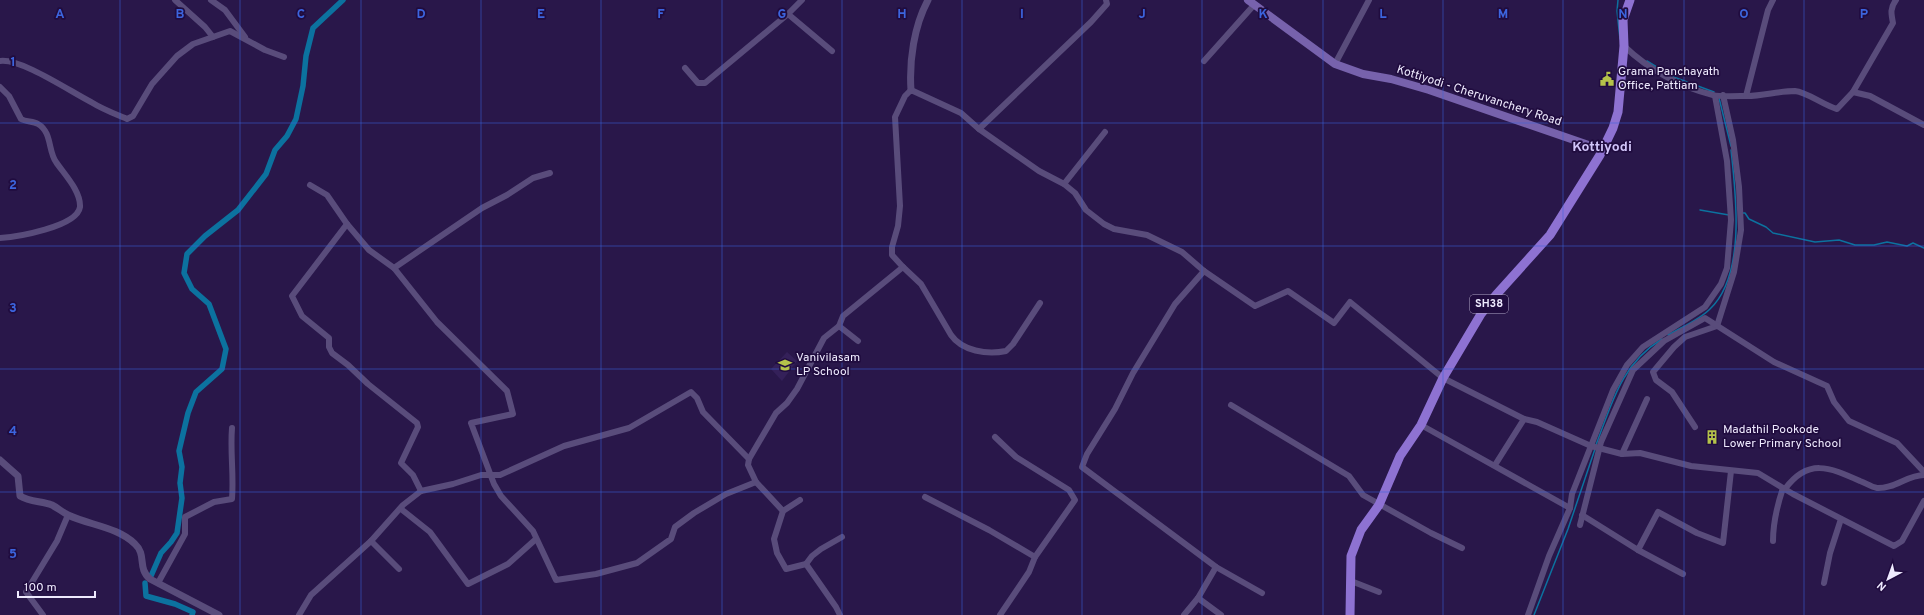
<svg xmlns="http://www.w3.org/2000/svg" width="1924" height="615" viewBox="0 0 1924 615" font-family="Overpass,sans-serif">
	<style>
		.built { fill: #342059 }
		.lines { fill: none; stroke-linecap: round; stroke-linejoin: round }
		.stream { stroke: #0c729f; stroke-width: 1.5 }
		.canal { stroke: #0c729f; stroke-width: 5.5 }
		.minor { stroke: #594c7b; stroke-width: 6 }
		.tertiary { stroke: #594c7b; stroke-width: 7 }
		.secondary { stroke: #7762ac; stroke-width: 8 }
		.primary { stroke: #8e72d2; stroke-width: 9 }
		.grid { fill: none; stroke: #3c65de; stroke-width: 1; stroke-opacity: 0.55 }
		.labels { text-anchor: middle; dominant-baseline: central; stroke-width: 3.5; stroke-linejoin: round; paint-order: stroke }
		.shield { fill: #200c3f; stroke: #b0a7c5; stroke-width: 1 }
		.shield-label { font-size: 11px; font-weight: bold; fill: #eeeafe }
		.poi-label { font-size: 12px; fill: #eeeafe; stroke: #200c3f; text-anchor: start }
		.street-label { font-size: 12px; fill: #eeeafe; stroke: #200c3f }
		.quarter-label { font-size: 14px; font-weight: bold; fill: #d1c5f9; stroke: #200c3f }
		.grid-label { font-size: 13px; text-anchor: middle; font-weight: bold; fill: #3c65de; stroke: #200c3f; stroke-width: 3.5; stroke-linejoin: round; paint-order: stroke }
	</style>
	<rect width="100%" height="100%" fill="#29174a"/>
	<polygon class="built" points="787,352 797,361 782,381 771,369"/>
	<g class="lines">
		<g class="stream">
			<polyline points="1618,0 1617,11 1620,39"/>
			<polyline points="1647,61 1668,74"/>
			<polyline points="1671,76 1714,92"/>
			<polyline points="1719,98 1731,146"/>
			<polyline points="1700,210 1729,215"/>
			<polyline points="1742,213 1745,213 1749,219 1766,227 1773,233 1815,242 1839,240 1855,245 1874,245 1887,242 1907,246 1913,243 1924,248"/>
			<path d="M 1668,335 C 1682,327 1699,320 1710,309 C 1746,275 1736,195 1731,150"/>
			<path d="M 1596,445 C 1612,403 1621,364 1662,339"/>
			<polyline points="1534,615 1568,529 1595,449"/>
		</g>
		<g class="canal">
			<polyline points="151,576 161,553 171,542 177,533 182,498 180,483 182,467 179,451 188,413 196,392 222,369 226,349 209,304 192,289 184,273 187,254 205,236 238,210 266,174 275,150 287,136 296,119 303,86 306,56 313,28 343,0"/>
			<polyline points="145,583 146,596 175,604 193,612 192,615"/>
		</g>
		<g class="minor">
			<polyline points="175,0 205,27 213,37"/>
			<polyline points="211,0 225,10 245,37"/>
			<polyline points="788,14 832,51"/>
			<path d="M 1624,46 C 1648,69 1680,87 1713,95 C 1719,97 1739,96 1747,96 C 1763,96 1779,91 1795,91 C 1807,92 1823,105 1837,109 L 1853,92 L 1870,96 L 1924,125"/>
			<path d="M 0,61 C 21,58 71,92 91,102 C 102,109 115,114 127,119 L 133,116 L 152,84 L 177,56 L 193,44 L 230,31 L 265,50 L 284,57"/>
			<polyline points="1204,61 1254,5"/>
			<polyline points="1335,64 1369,0"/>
			<polyline points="685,68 698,83 705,83 788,14 802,0"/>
			<path d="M 0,87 L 9,96 L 21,119 C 26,122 33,121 38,124 C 52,132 48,151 56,162 C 64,174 81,191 80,207 C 77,227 16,237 0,238"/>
			<path d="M 1853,92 L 1893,23 C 1891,13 1890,8 1896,0"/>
			<polyline points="1746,96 1768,10 1773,0"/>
			<polyline points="979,129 1091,22 1107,4 1106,0"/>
			<polyline points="1064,184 1105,132"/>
			<polyline points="310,185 327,195 347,224 369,250 394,268 437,322 507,391 513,414 471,423 494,484 501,496 533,531 556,580 596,574 637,563 671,539 675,527 694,513 726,494 756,482 748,465 749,459 776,413 787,403 797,389 824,338 839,326 843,316 903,267 892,255 892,247 898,226 900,206 895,117 905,96 911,90 961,113 979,129 1039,171 1064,184 1075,193 1086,210 1104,224 1114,229 1147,235 1182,252 1204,271 1255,306 1288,291 1334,323 1350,302 1443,378 1524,419 1537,422 1591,446 1622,454 1640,453 1691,466 1758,473 1793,494 1894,546 1902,541 1924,501"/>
			<polyline points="347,224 292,296 302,316 329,338 329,347 332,353 348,365 368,384 417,423 418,427 401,463 413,475 421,491"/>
			<path d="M 903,267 L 921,284 L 951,335 C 962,351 987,355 1006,351 L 1013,344 L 1040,303"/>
			<polyline points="394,268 482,208 507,195 533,178 550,173"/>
			<polyline points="1204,271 1175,304 1133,373 1115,409 1087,454 1082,467 1216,567 1262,593"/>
			<polyline points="839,326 858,341"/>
			<polyline points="1231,405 1349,476 1363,495 1431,533 1462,548"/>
			<polyline points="1421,425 1570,508"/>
			<polyline points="1695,427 1672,392 1656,380 1653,372 1674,347 1685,337 1717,326 1734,272 1741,230 1739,187 1733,140 1723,95"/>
			<polyline points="995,437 1016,457 1069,490 1075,500 1035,557 1029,572 1000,615"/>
			<polyline points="1622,454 1647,399"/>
			<polyline points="1495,465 1524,419"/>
			<polyline points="756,482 783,511"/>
			<path d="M 1785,489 C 1808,458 1829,467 1860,481 C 1866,483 1871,487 1877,488 C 1895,489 1907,475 1924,475"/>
			<polyline points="925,497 989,530 1035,557"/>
			<polyline points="800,500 783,511 774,539 777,553 786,569 806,564 812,556 821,549 842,537"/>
			<polyline points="401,509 430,532 468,584 508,564 536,539"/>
			<polyline points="1582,515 1638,550 1658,512 1697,533 1723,543 1731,471"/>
			<polyline points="1580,525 1601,442 1633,370 1664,341 1705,318 1774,362 1827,386 1834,402 1849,421 1897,443 1924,472"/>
			<polyline points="371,541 399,569"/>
			<path d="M 1773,541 C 1773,522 1777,506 1783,488"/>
			<polyline points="1638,550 1683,574"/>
			<polyline points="806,564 836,607 840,615"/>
			<polyline points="1351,581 1379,592"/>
			<path d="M 158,583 L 185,534 L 185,517 L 214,502 L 232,499 C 234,475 230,452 232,428"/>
			<polyline points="1824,583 1830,553 1841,519"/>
			<polyline points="1198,598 1221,615"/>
			<polyline points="43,615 26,592 57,541 68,515"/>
			<polyline points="299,615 311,595 371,541 403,505 421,491 453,484 481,475 500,475 564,446 629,428 691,392 697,398 703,412 749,459"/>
			<polyline points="1184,615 1198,598 1216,567"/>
			<polyline points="1528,615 1549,556 1570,508 1572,494 1613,390 1627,365 1643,347 1705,307 1721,284 1727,268 1731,220 1727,161 1715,96"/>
		</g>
		<g class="tertiary">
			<path d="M 911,90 C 909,61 914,26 928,0"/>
			<path d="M 0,460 L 18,476 L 20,496 C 30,502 42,501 52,505 C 58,508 62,512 68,515 C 89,525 118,527 135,544 C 147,555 137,568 150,579 L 219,615"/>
		</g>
		<polyline class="secondary" points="1248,0 1335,64 1363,74 1391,79 1429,90 1603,150"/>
		<polyline class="primary" points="1350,615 1351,556 1361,530 1379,505 1400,456 1421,425 1443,378 1481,314 1496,295 1550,235 1600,155 1613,128 1618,112 1624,46 1623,20 1630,0"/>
	</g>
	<path class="grid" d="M 120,0 L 120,615M 240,0 L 240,615M 361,0 L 361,615M 481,0 L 481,615M 601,0 L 601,615M 722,0 L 722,615M 842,0 L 842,615M 962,0 L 962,615M 1082,0 L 1082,615M 1202,0 L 1202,615M 1323,0 L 1323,615M 1443,0 L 1443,615M 1563,0 L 1563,615M 1684,0 L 1684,615M 1804,0 L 1804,615M 0,123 L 1924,123M 0,246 L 1924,246M 0,369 L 1924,369M 0,492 L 1924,492"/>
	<defs>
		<symbol id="civic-bare" viewBox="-9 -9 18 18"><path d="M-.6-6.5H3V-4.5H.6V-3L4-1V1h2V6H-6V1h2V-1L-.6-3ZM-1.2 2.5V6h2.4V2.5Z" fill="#b4c24a" stroke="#200c3f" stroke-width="2.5" paint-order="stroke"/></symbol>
		<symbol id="school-bare" viewBox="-9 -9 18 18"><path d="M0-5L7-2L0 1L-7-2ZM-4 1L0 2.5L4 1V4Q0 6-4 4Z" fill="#b4c24a" stroke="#200c3f" stroke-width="2.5" paint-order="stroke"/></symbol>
		<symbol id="building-bare" viewBox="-9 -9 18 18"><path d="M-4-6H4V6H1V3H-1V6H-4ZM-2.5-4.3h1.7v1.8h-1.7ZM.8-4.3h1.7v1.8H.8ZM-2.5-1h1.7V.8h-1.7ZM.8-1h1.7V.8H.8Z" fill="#b4c24a" stroke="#200c3f" stroke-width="2.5" paint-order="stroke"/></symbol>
	</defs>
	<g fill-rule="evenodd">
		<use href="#civic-bare" x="1597" y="69" width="20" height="20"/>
		<use href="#school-bare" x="775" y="355" width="20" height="20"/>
		<use href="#building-bare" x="1702" y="427" width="20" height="20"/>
	</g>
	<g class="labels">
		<rect class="shield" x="1470" y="295" width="38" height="18" rx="3"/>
		<g class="shield-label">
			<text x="1489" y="304">SH38</text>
		</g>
		<g class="poi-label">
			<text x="1618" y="72">Grama Panchayath<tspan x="1618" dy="14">Office, Pattiam</tspan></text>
			<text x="796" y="358">Vanivilasam<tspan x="796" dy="14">LP School</tspan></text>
			<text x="1723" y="430">Madathil Pookode<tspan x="1723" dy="14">Lower Primary School</tspan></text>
		</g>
		<g class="street-label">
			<text transform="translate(1479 96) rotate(18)">Kottiyodi - Cheruvanchery Road</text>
		</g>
		<g class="quarter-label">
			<text x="1602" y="147">Kottiyodi</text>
		</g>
	</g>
	<g class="grid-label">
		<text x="60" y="18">A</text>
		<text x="180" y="18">B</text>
		<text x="301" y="18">C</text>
		<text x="421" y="18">D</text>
		<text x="541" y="18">E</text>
		<text x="661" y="18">F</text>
		<text x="782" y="18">G</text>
		<text x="902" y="18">H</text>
		<text x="1022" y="18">I</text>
		<text x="1142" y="18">J</text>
		<text x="1263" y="18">K</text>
		<text x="1383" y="18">L</text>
		<text x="1503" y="18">M</text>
		<text x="1623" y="18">N</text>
		<text x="1744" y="18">O</text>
		<text x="1864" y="18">P</text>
		<text x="13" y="66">1</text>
		<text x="13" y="189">2</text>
		<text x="13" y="312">3</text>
		<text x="13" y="435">4</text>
		<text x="13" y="558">5</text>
	</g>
	<g transform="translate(1888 579) rotate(221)" stroke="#200c3f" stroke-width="3" paint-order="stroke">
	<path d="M0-3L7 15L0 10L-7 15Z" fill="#eeeafe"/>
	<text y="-6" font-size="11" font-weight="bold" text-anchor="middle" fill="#eeeafe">N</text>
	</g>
	<path d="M18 591v6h77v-6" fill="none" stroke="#eeeafe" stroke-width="2"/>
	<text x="24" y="591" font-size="12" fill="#eeeafe" stroke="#200c3f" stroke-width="3" paint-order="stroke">100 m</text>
</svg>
